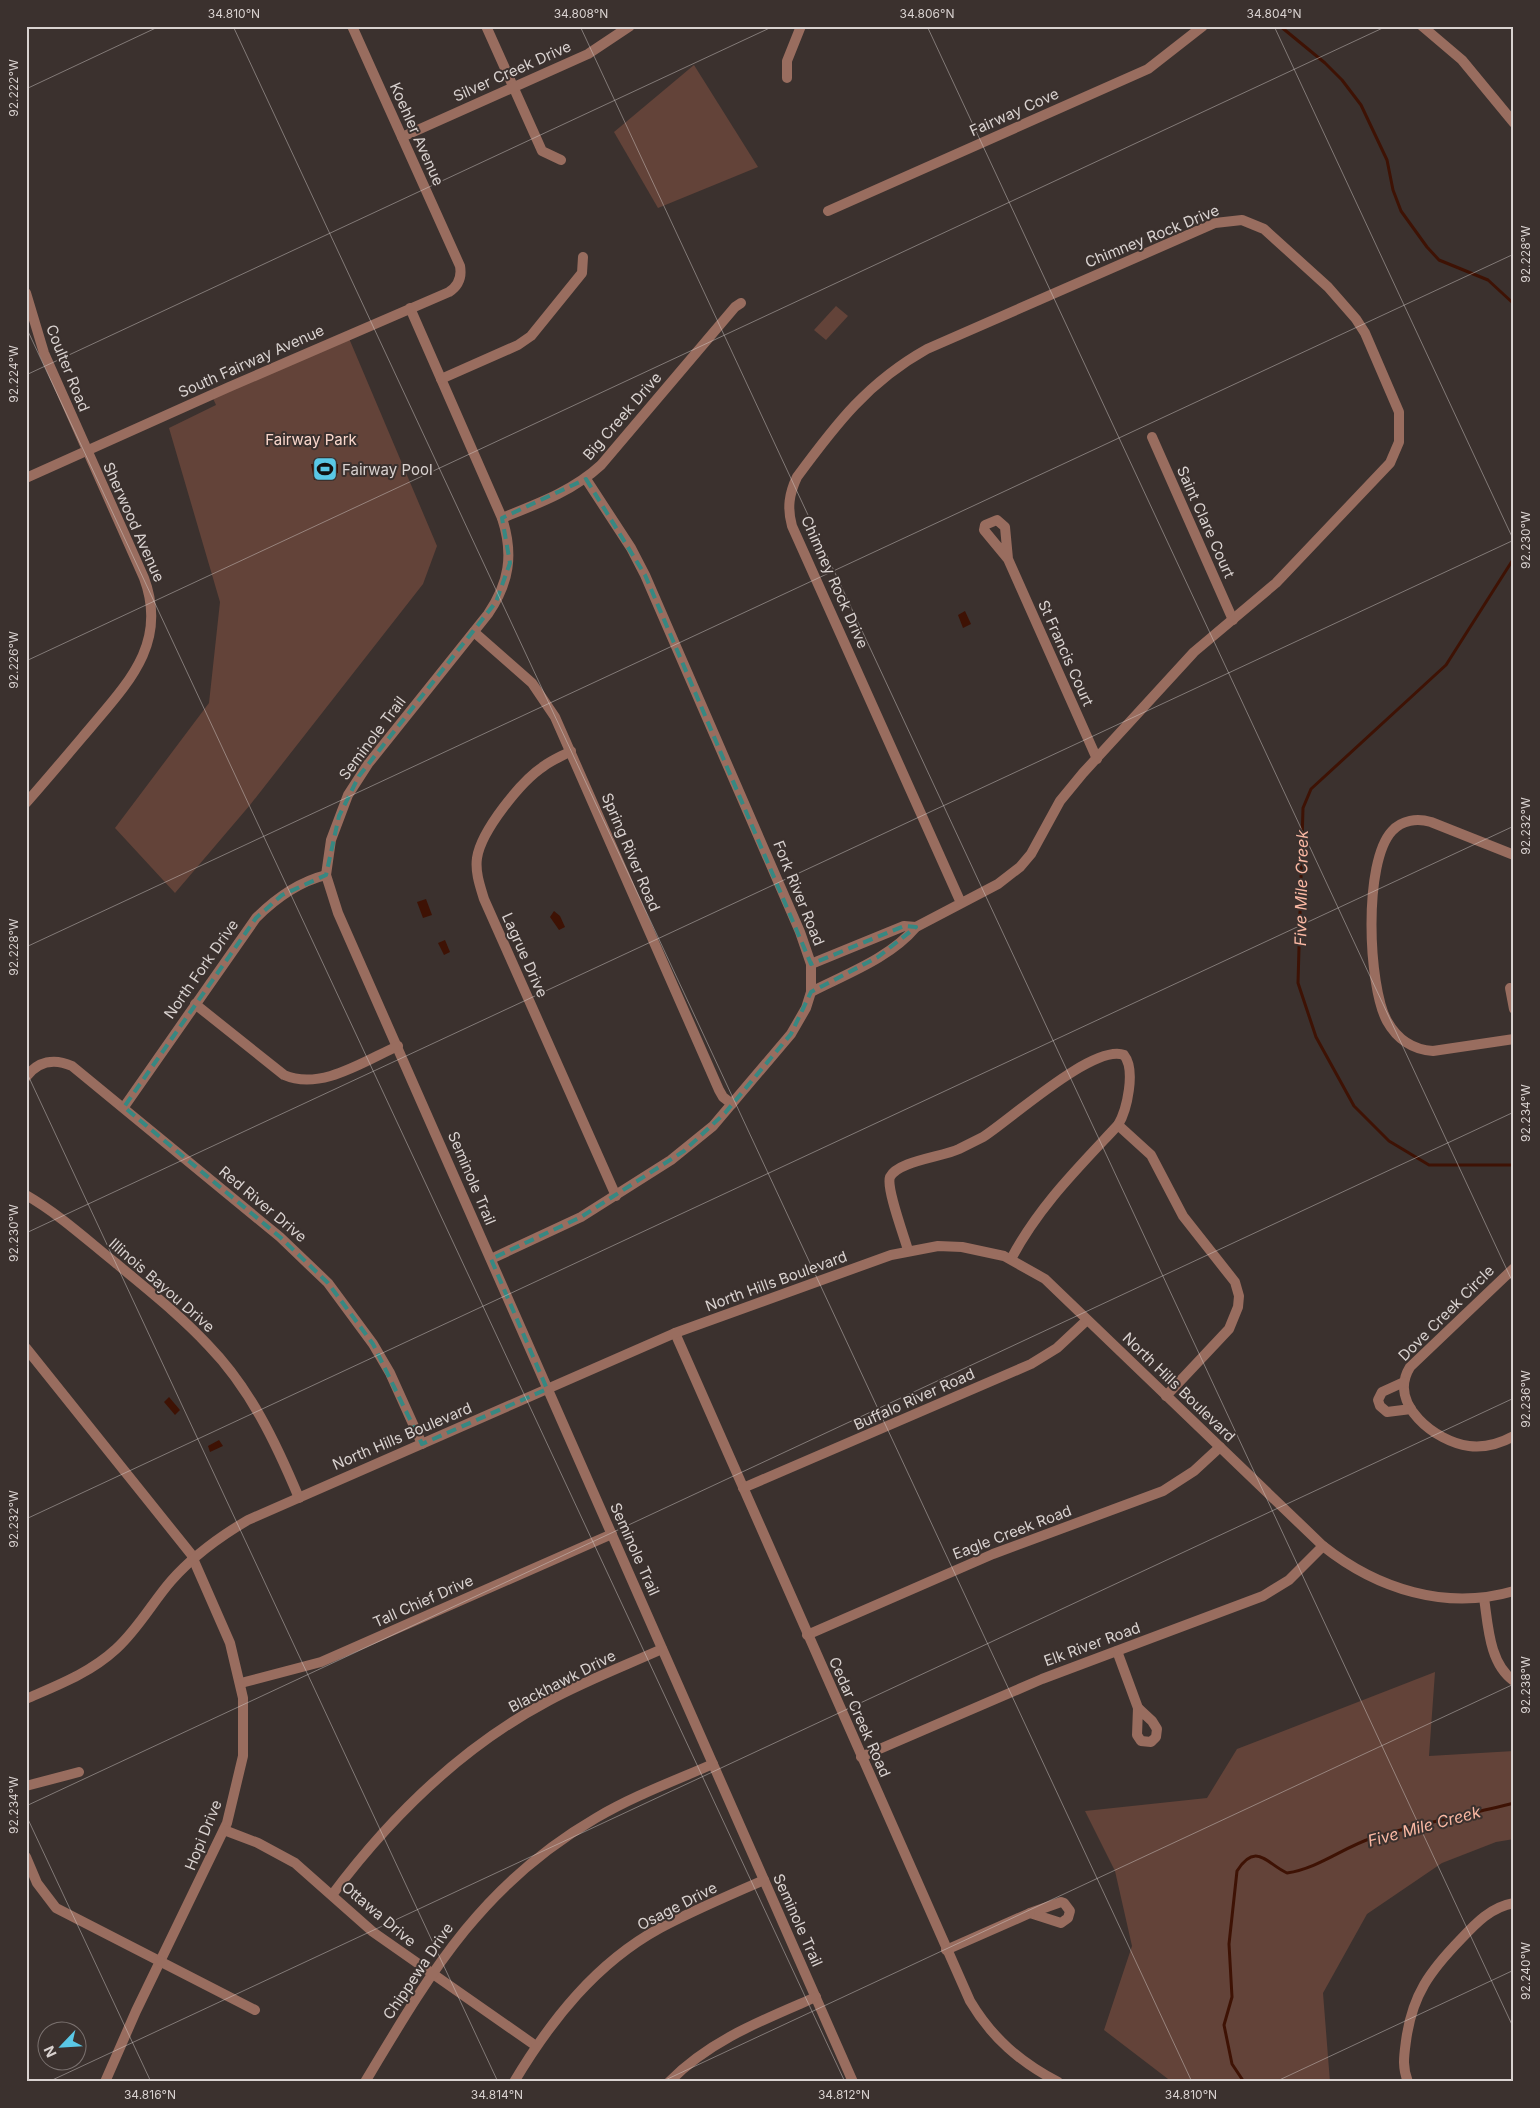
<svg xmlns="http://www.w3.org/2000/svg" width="1540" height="2108" viewBox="0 0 1540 2108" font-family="Inter,sans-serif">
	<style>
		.green { fill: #634339 }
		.water { fill: #3e1204 }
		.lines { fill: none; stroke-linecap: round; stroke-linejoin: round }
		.stream { stroke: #3e1204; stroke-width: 3 }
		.minor { stroke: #996d5f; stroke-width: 10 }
		.tertiary { stroke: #996d5f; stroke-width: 10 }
		.marked { fill: none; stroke: #378882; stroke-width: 4; stroke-dasharray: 10 6; stroke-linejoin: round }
		.ticks { fill: none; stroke: #d9d2d0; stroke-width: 1; stroke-opacity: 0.45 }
		.labels { text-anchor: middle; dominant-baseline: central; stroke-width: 4; stroke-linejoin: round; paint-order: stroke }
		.street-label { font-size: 15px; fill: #d9d2d0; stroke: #3b312e }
		.park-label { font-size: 15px; fill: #fad7cc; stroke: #3b312e }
		.poi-label { font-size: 15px; fill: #d9d2d0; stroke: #3b312e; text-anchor: start }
		.water-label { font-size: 16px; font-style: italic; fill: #fbb9a4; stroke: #3b312e }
		.neatline { fill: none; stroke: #d9d2d0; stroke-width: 2 }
		.ticks-label { font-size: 12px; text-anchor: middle; fill: #d9d2d0 }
	</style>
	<rect width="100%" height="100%" fill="#3b312e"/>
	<g class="green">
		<polygon points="694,65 758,167 658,208 614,132"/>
		<polygon points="836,306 848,316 826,340 814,330"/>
		<polygon points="348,336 437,546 423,584 250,805 175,893 115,828 209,703 220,602 169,428 216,405 211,394"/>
		<polygon points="1435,1672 1429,1756 1514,1751 1514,1839 1496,1842 1442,1863 1367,1914 1323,1993 1330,2082 1172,2082 1104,2030 1132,1946 1115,1871 1085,1811 1207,1798 1237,1749"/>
	</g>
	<g class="water">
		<polygon points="311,464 338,464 338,473 314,480"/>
		<polygon points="965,611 971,624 963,628 958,615"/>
		<polygon points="426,899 432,915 423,918 417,902"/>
		<polygon points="554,911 560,916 565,927 559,930 550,917"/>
		<polygon points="445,940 450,952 444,955 438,943"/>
		<polygon points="169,1397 180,1410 175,1415 164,1402"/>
		<polygon points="219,1440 223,1446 210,1452 208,1446"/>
	</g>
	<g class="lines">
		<g class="stream">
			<polyline points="1280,26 1325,63 1342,80 1361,105 1387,160 1393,190 1401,211 1427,247 1439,260 1488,280 1514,304"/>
			<polyline points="1514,558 1446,665 1311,789 1303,808 1298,983 1316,1037 1354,1106 1389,1141 1429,1165 1514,1165"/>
			<path d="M 1244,2082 L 1232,2064 L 1224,2025 L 1232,1997 L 1229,1944 L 1237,1871 C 1256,1841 1267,1864 1287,1873 C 1319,1868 1342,1848 1372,1838 C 1418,1824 1467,1815 1514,1803"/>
		</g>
		<g class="minor">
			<polyline points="486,26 542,151 561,160"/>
			<polyline points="1422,26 1462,60 1514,123"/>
			<polyline points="787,78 787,61 801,26"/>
			<polyline points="402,137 588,54 630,26"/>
			<polyline points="828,211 1148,69 1203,26"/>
			<path d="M 26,293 L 44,353 L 144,578 C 168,642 129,682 91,727 C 69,753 48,778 26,803"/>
			<path d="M 410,308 L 502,518 C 514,555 509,583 488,614 L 368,764 L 348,795 L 331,840 L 326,875 L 338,913 L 853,2082"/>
			<polyline points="441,379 518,345 531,336 582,273 583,257"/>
			<polyline points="1152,437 1233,620"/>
			<path d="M 26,478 L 229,387 L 449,292 C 458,286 462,277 460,266 L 352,26"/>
			<path d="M 502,518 C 537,504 573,491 601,465 L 735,307 L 741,303"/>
			<polyline points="1008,559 1005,527 997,520 985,525 984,530 1008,559 1097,759"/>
			<polyline points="474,632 532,683 555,717 719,1090 723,1097 732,1104"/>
			<path d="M 571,751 C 562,756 552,760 544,766 C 521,781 481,831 477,858 C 475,872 480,886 484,899 L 616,1196"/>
			<path d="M 1514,855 L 1431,822 C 1417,818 1402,820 1392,831 C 1363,862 1368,986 1387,1021 C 1397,1039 1413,1050 1433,1051 L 1514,1039"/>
			<polyline points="811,964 904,926 916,927"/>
			<polyline points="1510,988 1514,1009"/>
			<path d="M 811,992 C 846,974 890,958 916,927 L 998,884 L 1020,867 L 1031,854 L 1060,801 L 1083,773 L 1194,652 L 1276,583 L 1390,463 L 1399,442 L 1399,412 L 1365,333 L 1356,319 L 1328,287 L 1264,229 L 1242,220 L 1215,223 L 927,349 C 868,382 836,424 797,477 C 789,494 787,508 792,526 L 961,903"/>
			<path d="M 195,1004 L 284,1075 C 321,1091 364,1061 398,1046"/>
			<path d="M 26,1077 C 38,1061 54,1058 72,1066 L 280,1237 L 328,1283 L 373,1344 L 390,1373 L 422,1444"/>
			<path d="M 124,1107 L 256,918 C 276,898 298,882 326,875"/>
			<path d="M 26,1195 C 59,1214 87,1240 117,1264 C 148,1290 180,1315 208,1345 C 250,1388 276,1443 299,1498"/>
			<path d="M 908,1250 C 904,1236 886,1188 890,1177 C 898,1161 942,1157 959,1149 C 967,1145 975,1141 983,1137 C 1010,1120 1094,1043 1124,1055 C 1136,1070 1127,1110 1118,1125 L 1151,1155 L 1183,1216 L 1235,1282 L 1239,1296 L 1238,1307 L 1229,1329 L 1166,1396"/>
			<polyline points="491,1259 581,1217 671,1160 713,1126 791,1034 806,1008 811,992 811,964 800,932 645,575 631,548 586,479"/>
			<path d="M 1011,1259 C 1039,1206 1078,1168 1118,1125"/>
			<path d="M 1514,1268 L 1410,1367 C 1387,1404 1436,1442 1469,1446 C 1484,1448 1501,1443 1514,1436"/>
			<path d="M 675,1333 L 970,2001 C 992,2038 1020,2062 1058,2082"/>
			<polyline points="26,1348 191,1554 230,1643 243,1698 243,1756 227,1823 136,2011 105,2082"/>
			<polyline points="1404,1382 1382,1392 1378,1400 1380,1406 1387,1412 1411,1409"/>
			<polyline points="743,1488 1031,1364 1057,1348 1087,1320"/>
			<path d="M 1484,1598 C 1488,1624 1489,1664 1514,1681"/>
			<polyline points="807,1635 993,1554 1163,1491 1194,1471 1220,1447"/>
			<polyline points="1117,1651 1138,1708"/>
			<polyline points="241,1683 321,1662 612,1534"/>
			<polygon points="1138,1708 1152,1721 1157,1729 1156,1737 1151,1742 1141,1741 1137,1735"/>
			<polyline points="861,1757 1042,1679 1263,1596 1289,1580 1323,1546"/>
			<polyline points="26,1786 79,1772"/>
			<polyline points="224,1830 258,1843 295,1863 373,1932 536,2046"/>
			<polyline points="26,1857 37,1883 56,1908 255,2010"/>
			<path d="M 332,1895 C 391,1816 460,1748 548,1701 C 585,1681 624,1666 662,1649"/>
			<polygon points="1061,1902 1064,1903 1070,1911 1068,1918 1061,1923 1030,1913"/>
			<polyline points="946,1950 1030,1913"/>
			<path d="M 365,2082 C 431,1972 481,1885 596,1818 C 633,1796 674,1781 713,1764"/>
			<path d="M 669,2082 C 710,2040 763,2020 816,1997"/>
			<path d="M 1408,2082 C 1402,2067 1404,2056 1406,2041 C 1412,1995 1430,1971 1461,1939 C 1476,1923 1491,1907 1514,1903"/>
		</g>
		<g class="tertiary">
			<path d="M 26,1699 C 58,1685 90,1673 116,1649 C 138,1629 152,1603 171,1581 C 193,1556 219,1537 248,1520 L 675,1333 L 891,1255 L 938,1246 L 962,1247 L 1004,1256 L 1045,1279 L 1323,1546 C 1377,1589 1446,1611 1514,1591"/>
			<path d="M 514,2082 C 551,2020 596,1963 660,1928 C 694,1910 729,1895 764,1880"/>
		</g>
	</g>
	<path class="marked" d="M 586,479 L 645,575 L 811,964 L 904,926 L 916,927 L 878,957 L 811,992 L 791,1034 L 725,1113 L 684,1151 L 581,1217 L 491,1259 L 547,1389 L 422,1444 L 373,1344 L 328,1283 L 280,1237 L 124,1107 L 256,918 L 282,895 L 326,875 L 339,816 L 359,776 L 496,602 L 510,563 L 502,518 Z"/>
	<path class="ticks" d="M 233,26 L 1192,2082M 580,26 L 1514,2029M 927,26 L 1514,1285M 1274,26 L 1514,541M 26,89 L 160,26M 26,327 L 845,2082M 26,375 L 774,26M 26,661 L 1387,26M 26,947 L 1514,254M 26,1071 L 498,2082M 26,1233 L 1514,540M 26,1519 L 1514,826M 26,1806 L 1514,1112M 26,1815 L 151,2082M 48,2082 L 1514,1398M 661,2082 L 1514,1684M 1275,2082 L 1514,1970"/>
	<defs>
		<symbol id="stadium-square" viewBox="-11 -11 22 22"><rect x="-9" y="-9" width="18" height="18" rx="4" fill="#5ac8e6" stroke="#3b312e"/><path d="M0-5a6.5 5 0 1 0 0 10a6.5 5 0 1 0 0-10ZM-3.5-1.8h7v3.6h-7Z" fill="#111"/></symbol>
	</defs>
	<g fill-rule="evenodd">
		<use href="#stadium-square" x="311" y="455" width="28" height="28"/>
	</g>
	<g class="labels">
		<g class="street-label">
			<text transform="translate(512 71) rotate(-24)">Silver Creek Drive</text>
			<text transform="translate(1014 112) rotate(-24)">Fairway Cove</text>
			<text transform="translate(417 134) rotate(66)">Koehler Avenue</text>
			<text transform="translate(1152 236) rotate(-22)">Chimney Rock Drive</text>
			<text transform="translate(251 361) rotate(-24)">South Fairway Avenue</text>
			<text transform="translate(68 368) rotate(68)">Coulter Road</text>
			<text transform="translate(622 416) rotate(-49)">Big Creek Drive</text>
			<text transform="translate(134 522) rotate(66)">Sherwood Avenue</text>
			<text transform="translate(1206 522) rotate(66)">Saint Clare Court</text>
			<text transform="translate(835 582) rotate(66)">Chimney Rock Drive</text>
			<text transform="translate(1066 653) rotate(66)">St Francis Court</text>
			<text transform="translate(372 738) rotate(-53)">Seminole Trail</text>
			<text transform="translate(631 852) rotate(67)">Spring River Road</text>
			<text transform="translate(799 893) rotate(68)">Fork River Road</text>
			<text transform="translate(525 955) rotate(66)">Lagrue Drive</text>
			<text transform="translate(201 969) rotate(-55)">North Fork Drive</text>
			<text transform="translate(472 1178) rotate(67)">Seminole Trail</text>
			<text transform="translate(263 1204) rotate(40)">Red River Drive</text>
			<text transform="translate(776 1281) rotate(-20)">North Hills Boulevard</text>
			<text transform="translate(162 1285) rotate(41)">Illinois Bayou Drive</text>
			<text transform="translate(1446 1313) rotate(-45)">Dove Creek Circle</text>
			<text transform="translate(1179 1387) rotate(44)">North Hills Boulevard</text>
			<text transform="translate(914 1399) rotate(-24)">Buffalo River Road</text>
			<text transform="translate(402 1436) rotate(-23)">North Hills Boulevard</text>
			<text transform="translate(1012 1532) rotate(-21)">Eagle Creek Road</text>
			<text transform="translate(635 1549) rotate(66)">Seminole Trail</text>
			<text transform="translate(423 1601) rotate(-24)">Tall Chief Drive</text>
			<text transform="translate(1092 1644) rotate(-20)">Elk River Road</text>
			<text transform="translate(562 1681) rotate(-27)">Blackhawk Drive</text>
			<text transform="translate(860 1717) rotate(66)">Cedar Creek Road</text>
			<text transform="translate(203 1835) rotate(-68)">Hopi Drive</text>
			<text transform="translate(677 1906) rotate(-27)">Osage Drive</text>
			<text transform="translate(379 1914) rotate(40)">Ottawa Drive</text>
			<text transform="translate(798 1920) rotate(66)">Seminole Trail</text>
			<text transform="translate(418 1971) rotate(-56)">Chippewa Drive</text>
		</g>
		<g class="park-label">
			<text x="311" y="439">Fairway Park</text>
		</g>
		<g class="poi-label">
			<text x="342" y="469">Fairway Pool</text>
		</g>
		<g class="water-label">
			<text transform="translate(1301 888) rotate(-89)">Five Mile Creek</text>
			<text transform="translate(1424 1826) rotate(-15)">Five Mile Creek</text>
		</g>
	</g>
	<rect width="1540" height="2108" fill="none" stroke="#3b312e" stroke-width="55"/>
	<g transform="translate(62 2046) rotate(245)"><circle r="24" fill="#3b312e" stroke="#7a716f"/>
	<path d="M0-4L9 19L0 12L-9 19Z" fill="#5ac8e6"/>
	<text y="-8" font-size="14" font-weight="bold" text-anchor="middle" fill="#d9d2d0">N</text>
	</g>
	<rect x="28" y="28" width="1484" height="2052" class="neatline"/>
	<g class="ticks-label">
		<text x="234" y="18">34.810°N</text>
		<text x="581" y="18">34.808°N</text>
		<text x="927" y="18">34.806°N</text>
		<text x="1274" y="18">34.804°N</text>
		<text transform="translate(14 88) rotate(-90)" y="4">92.222°W</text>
		<text transform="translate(1526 254) rotate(-90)" y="4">92.228°W</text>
		<text transform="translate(14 374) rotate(-90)" y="4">92.224°W</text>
		<text transform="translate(1526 540) rotate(-90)" y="4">92.230°W</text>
		<text transform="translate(14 660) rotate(-90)" y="4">92.226°W</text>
		<text transform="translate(1526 826) rotate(-90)" y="4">92.232°W</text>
		<text transform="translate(14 947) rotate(-90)" y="4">92.228°W</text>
		<text transform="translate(1526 1113) rotate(-90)" y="4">92.234°W</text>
		<text transform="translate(14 1233) rotate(-90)" y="4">92.230°W</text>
		<text transform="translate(1526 1399) rotate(-90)" y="4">92.236°W</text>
		<text transform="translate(14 1519) rotate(-90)" y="4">92.232°W</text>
		<text transform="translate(1526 1685) rotate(-90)" y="4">92.238°W</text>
		<text transform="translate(14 1805) rotate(-90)" y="4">92.234°W</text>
		<text transform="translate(1526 1971) rotate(-90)" y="4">92.240°W</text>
		<text x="150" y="2099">34.816°N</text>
		<text x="497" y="2099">34.814°N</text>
		<text x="844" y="2099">34.812°N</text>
		<text x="1191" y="2099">34.810°N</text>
	</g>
</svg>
